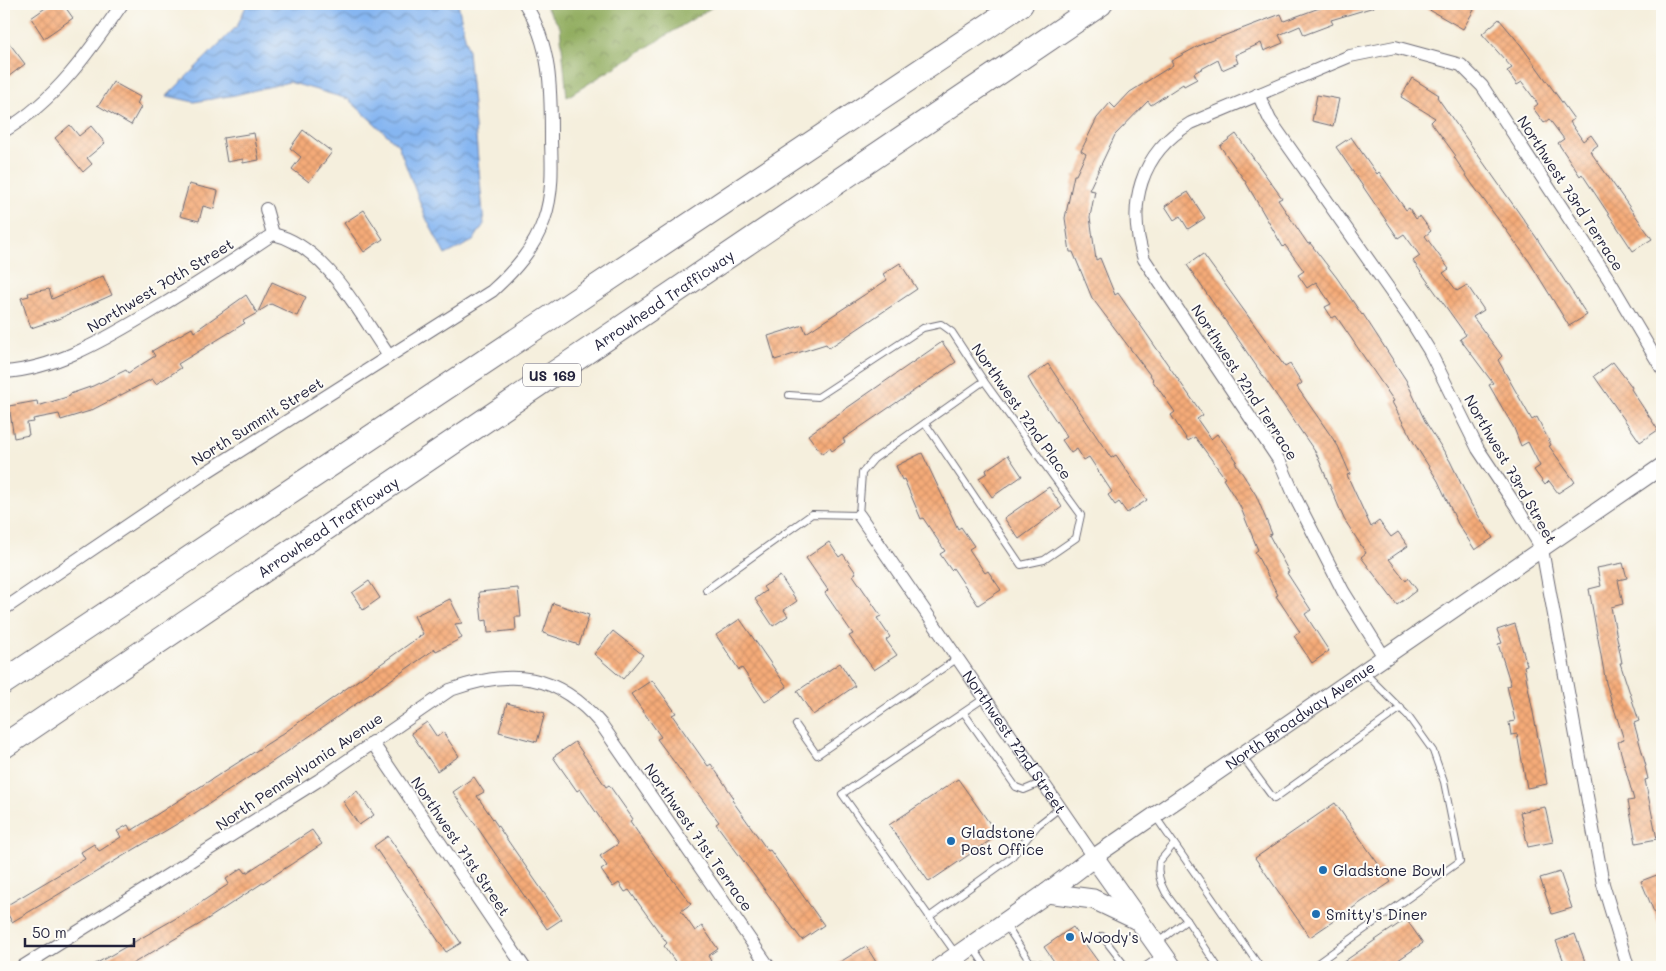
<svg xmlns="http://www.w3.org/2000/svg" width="1666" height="971" viewBox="0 0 1666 971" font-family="Mali,sans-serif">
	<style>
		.forest { fill: url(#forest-crowns); stroke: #5a684e }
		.water { fill: url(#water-waves); stroke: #546c96 }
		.building { fill: url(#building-cross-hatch) }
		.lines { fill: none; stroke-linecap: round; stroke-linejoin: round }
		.service-casing { stroke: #6c6a74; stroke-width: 8 }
		.minor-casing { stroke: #6c6a74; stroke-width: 14 }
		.tertiary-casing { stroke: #6c6a74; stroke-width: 18 }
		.secondary-casing { stroke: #6c6a74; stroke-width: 21 }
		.motorway-casing { stroke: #6c6a74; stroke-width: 26 }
		.service { stroke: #fff; stroke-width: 6 }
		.minor { stroke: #fff; stroke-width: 12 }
		.tertiary { stroke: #fff; stroke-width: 16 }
		.secondary { stroke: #fff; stroke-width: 19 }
		.motorway { stroke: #fff; stroke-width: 24 }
		.poi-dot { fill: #1f6fb2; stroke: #fdfcf7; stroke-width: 2 }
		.labels { text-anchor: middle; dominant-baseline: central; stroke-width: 4; stroke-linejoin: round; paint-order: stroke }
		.shield { fill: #fdfcf7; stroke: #646373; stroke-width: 1 }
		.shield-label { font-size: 14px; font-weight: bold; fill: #22223b }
		.street-label { font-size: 15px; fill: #22223b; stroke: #fdfcf7 }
		.poi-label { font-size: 15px; fill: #22223b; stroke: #fdfcf7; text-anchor: start }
	</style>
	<defs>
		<pattern id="forest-crowns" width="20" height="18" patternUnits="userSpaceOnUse" patternTransform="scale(1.25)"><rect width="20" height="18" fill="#92ad60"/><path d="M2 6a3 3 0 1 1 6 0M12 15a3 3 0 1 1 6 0" fill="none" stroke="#778c50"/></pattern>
		<pattern id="water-waves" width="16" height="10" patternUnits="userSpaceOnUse" patternTransform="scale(1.25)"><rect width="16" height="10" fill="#86b6f1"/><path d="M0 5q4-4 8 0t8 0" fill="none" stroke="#6d94c4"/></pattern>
		<pattern id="building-cross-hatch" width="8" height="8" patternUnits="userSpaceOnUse" patternTransform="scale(1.25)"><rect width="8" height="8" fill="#f5ab78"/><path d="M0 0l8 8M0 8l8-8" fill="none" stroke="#d29369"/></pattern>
	</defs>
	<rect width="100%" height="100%" fill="#fdfcf7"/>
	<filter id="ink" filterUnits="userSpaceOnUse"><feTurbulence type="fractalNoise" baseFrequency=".02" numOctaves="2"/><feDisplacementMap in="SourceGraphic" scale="10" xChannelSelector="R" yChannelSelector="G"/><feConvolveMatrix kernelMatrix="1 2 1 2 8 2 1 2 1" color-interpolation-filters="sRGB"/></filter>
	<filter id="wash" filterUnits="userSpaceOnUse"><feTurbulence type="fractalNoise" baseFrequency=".0096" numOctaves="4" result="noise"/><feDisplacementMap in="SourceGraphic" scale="20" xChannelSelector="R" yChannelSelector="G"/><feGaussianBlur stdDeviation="1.12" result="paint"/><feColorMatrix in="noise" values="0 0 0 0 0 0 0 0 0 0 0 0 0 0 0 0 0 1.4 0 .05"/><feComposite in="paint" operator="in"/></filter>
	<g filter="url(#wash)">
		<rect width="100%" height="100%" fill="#f5efdd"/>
		<polygon class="forest" points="544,4 717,4 567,97 560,27"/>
		<polygon class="water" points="247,4 458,4 468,51 484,224 473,241 445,255 426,218 398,145 348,99 289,82 235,95 194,102 167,96 237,26"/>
		<g id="blocks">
			<g class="building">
				<polygon points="51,4 63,4 73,18 44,38 31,18"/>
				<polygon points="1330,4 1374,4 1374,7 1331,20 1333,24 1304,35 1300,26 1279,35 1283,43 1264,51 1261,43 1235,55 1238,63 1222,70 1218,60 1194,73 1197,79 1184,86 1183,84 1151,105 1148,101 1115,135 1089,190 1095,191 1090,217 1096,260 1100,258 1115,295 1118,293 1203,415 1197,419 1211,439 1217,434 1237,461 1235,462 1256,495 1272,534 1269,535 1289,572 1287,573 1311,610 1305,614 1329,651 1312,663 1294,636 1300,632 1276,596 1278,595 1255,552 1258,550 1240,506 1223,479 1225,478 1195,437 1188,441 1171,415 1175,412 1152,380 1153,379 1092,298 1073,252 1070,252 1065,218 1074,175 1076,175 1086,154 1081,151 1097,118 1110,103 1115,108 1130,92 1173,65 1171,61 1202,44 1281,14 1284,21"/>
				<polygon points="1419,4 1464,4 1474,10 1463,29"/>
				<polygon points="1499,19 1520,44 1574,119 1570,122 1583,141 1591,135 1598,145 1590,151 1652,239 1633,251 1582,174 1580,176 1558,143 1564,139 1549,119 1544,123 1533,108 1538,104 1522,82 1517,85 1507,71 1512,68 1482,34"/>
				<polygon points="4,36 25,64 4,80"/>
				<polygon points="1412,78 1439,95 1437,97 1536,237 1587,315 1569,326 1529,261 1472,184 1454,157 1456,156 1431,122 1435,118 1401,97"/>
				<polygon points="113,82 140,97 137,104 141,107 131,125 97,105 99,105"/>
				<polygon points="1317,95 1339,99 1333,126 1312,121"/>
				<polygon points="70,125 79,136 91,126 105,143 87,158 92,164 83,172 55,138"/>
				<polygon points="303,130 332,152 309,182 292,169 301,157 290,148"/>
				<polygon points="254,133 259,160 243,163 243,159 227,162 223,138"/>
				<polygon points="1236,134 1282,198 1278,200 1308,244 1310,243 1337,278 1362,315 1363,314 1406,380 1425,421 1450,461 1471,504 1493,538 1475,550 1458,524 1438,481 1414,443 1392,402 1394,401 1336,316 1332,318 1325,307 1331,304 1316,282 1307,288 1298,275 1304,271 1285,245 1283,247 1245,181 1220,146"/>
				<polygon points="1351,137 1377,174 1379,172 1406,210 1409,208 1416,219 1420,216 1431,231 1425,236 1449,269 1443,273 1457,291 1467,285 1484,310 1473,317 1502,356 1498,360 1532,420 1537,417 1551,445 1549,446 1575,482 1558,493 1549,481 1545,485 1534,470 1540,466 1528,442 1521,446 1514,428 1489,385 1493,383 1460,339 1466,335 1413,261 1420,256 1404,234 1398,238 1336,147"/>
				<polygon points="189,184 218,191 214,209 203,206 199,221 180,216"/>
				<polygon points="1188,192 1205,218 1188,229 1180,216 1174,220 1165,206"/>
				<polygon points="364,210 383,239 364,252 344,223"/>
				<polygon points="1203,254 1285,367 1290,364 1302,383 1297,387 1338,446 1350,474 1347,475 1371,527 1379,521 1391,537 1398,532 1408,546 1389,559 1406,581 1408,578 1417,590 1397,605 1361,557 1366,553 1344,519 1316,453 1187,265"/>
				<polygon points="900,263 917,289 829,348 826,344 775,360 768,336 803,325 806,333 887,280 883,274"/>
				<polygon points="103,276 112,295 58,319 31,328 21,298 29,296 28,293 49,289 52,299"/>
				<polygon points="272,282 306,297 297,316 271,304 258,312"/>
				<polygon points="246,295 257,313 243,321 245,323 178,364 181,368 156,384 152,379 90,411 61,420 59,414 33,419 34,422 27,423 29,435 14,438 9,406 37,401 38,406 70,396 70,394 93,386 126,370 128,373 155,356 152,351 192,328 194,332"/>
				<polygon points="942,342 956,362 843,439 845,442 832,451 830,448 822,454 808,435"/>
				<polygon points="1613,362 1632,387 1631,389 1658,430 1640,442 1594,376"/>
				<polygon points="1048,364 1111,458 1116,455 1147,500 1127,513 1119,502 1115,505 1108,495 1112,492 1089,457 1084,460 1077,449 1071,453 1062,440 1067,437 1033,387 1028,378"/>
				<polygon points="922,453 958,529 961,527 974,546 969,549 985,573 988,571 1001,590 978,605 953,568 951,570 940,554 945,551 923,518 921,519 904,479 902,480 896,466"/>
				<polygon points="1008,455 1022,476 992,497 979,478 987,473 986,470"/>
				<polygon points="1049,487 1062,507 1019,539 1004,518"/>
				<polygon points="829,542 839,557 843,554 856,573 853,575 881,616 877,618 890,637 886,640 897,655 874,670 849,636 853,634 825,593 828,590 806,558"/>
				<polygon points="1623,563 1627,578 1618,580 1623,604 1611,607 1622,663 1620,663 1639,721 1634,723 1646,766 1645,767 1648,779 1645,780 1657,839 1636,843 1628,801 1634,800 1618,742 1624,740 1606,683 1589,589 1601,586 1597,568"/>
				<polygon points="780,576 797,601 784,610 788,616 773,626 755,599 766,591 763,587"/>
				<polygon points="369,581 380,598 363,610 352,593"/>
				<polygon points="518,588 521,617 515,617 516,630 488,633 487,620 482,621 479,592"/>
				<polygon points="450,599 462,623 455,624 462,638 436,651 435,649 281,756 192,815 12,922 4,907 85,859 81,852 94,844 99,851 101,850 121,837 117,831 128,825 131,831 281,735 423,634 414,616"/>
				<polygon points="553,603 589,615 579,645 543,633"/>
				<polygon points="740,619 787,687 765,702 742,668 739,670 716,635"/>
				<polygon points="1515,624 1527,665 1524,666 1547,784 1527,788 1517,734 1511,735 1509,722 1515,721 1507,686 1511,685 1498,644 1502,643 1497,630"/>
				<polygon points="613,631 643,655 623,679 594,654"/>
				<polygon points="840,663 855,686 813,715 797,691"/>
				<polygon points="652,680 676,713 672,715 708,766 711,764 734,798 732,800 768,851 770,850 824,925 802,940 716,824 719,822 657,739 661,737 631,694"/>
				<polygon points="507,703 545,713 537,742 499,732"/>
				<polygon points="427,722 437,737 443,732 459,756 437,771 411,733"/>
				<polygon points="575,742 606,787 609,785 633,819 630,821 645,843 691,904 681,911 695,931 702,926 718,949 708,956 711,961 701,967 679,967 664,946 667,943 629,890 625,892 619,883 613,887 601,870 607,866 600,856 618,844 580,789 577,791 553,757"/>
				<polygon points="474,777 484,792 477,796 562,919 547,929 453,792"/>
				<polygon points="958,779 998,835 929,882 889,825"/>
				<polygon points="357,791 374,815 359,825 343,801"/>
				<polygon points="1335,803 1391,882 1310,937 1255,858"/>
				<polygon points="1545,807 1553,842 1528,847 1520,812"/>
				<polygon points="312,830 322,844 200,924 127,967 90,967 180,916 229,884 226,879 242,868 246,873"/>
				<polygon points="388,836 461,943 446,952 374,846"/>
				<polygon points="1560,872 1572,908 1552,914 1540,878"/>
				<polygon points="1662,873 1662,931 1641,881"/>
				<polygon points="1406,919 1423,943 1388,967 1336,967"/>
				<polygon points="1073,927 1102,967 1058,967 1044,947"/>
				<polygon points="1575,934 1587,967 1566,967 1556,941"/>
				<polygon points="866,946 876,962 868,967 832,967"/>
			</g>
		</g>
	</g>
	<g filter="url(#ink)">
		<use href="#blocks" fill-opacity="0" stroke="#6c6a74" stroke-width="1"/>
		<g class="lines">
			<defs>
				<g id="service">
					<polyline points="789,395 818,397 923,328 941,324 952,332 984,381 1081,515 1076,538 1044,560 1021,565 925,423"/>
					<polyline points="706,590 812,514 859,515 862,473 874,459 984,381"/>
					<polyline points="964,713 1016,787 1024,790 1043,782"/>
					<polyline points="796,725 817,755 958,658"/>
					<polyline points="1242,756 1274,799 1401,708"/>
					<polyline points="1155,816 1260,967"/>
					<path d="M 1174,844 L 1159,862 C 1155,885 1172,903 1187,920"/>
					<polyline points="929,917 1011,858 1038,825 1061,807"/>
					<polyline points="1005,924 1030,962 1023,967"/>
					<polyline points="1102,936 1126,967"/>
					<polyline points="1157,943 1187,920 1218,967"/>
					<polyline points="973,947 986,967"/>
					<polyline points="956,954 842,794 986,697"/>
					<polyline points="1030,962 1043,964 1046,967"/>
					<polyline points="1144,967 1162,955"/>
					<polyline points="1312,967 1460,861 1444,782 1433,751 1408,716 1364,672"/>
				</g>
				<g id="minor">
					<polyline points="1258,94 1270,120 1408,316 1429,350 1478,449 1516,506 1542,549 1603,884 1628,967"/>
					<path d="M 4,131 C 55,101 89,52 122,4"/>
					<polyline points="266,209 273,234"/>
					<path d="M 4,372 C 54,369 102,341 144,316 C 188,290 230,263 273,234 C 326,246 359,313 389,356"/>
					<path id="s1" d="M 859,515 L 1094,857"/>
					<path d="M 4,609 L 205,473 L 492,291 C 514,271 534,249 544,220 C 553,194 552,168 551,141 C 551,93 552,46 525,4"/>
					<path d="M 1384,657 L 1343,591 L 1296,499 L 1280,462 L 1144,259 C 1126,205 1140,153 1191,123 L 1350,56 L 1395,47 L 1461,65 L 1482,86 L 1608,278 L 1662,369"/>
					<polyline points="372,742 524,967"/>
					<path d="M 22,967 L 319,780 L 450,690 C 511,668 558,673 601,724 L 769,967"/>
				</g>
				<g id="tertiary">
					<path id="s2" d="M 1094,857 L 1662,466"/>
				</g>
				<g id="secondary">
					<polyline points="1047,893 1093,899 1137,920"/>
					<polyline points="941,967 1047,893 1094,857 1172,967"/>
				</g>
				<g id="motorway">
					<polyline points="4,682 1021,4"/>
					<path id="s3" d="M 4,746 L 1100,4"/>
				</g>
			</defs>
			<use href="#service" class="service-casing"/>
			<use href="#minor" class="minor-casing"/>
			<use href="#tertiary" class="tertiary-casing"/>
			<use href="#secondary" class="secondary-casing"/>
			<use href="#motorway" class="motorway-casing"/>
			<use href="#service" class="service"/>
			<use href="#minor" class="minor"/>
			<use href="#tertiary" class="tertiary"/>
			<use href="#secondary" class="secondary"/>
			<use href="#motorway" class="motorway"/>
		</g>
	</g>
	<g class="poi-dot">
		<circle cx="951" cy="841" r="5"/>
		<circle cx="1323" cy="870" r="5"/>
		<circle cx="1316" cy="914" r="5"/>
		<circle cx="1070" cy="937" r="5"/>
	</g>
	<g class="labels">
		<rect class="shield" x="523" y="363.5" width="58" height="23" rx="4"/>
		<g class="shield-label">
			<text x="552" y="375">US 169</text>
		</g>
		<g class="street-label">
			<text transform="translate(1571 193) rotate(57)">Northwest 73rd Terrace</text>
			<text transform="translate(160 285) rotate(-31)">Northwest 70th Street</text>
			<text stroke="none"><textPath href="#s3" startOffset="796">Arrowhead Trafficway</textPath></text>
			<text transform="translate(1245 382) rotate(57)">Northwest 72nd Terrace</text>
			<text transform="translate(1022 411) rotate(55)">Northwest 72nd Place</text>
			<text transform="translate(257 421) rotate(-32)">North Summit Street</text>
			<text transform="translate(1511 469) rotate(60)">Northwest 73rd Street</text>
			<text stroke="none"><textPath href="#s3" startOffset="391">Arrowhead Trafficway</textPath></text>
			<text stroke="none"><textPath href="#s2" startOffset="250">North Broadway Avenue</textPath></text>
			<text stroke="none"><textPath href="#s1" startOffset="275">Northwest 72nd Street</textPath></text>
			<text transform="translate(299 771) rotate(-34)">North Pennsylvania Avenue</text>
			<text transform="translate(699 837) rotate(55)">Northwest 71st Terrace</text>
			<text transform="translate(461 846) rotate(56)">Northwest 71st Street</text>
		</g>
		<g class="poi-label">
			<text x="961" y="832">Gladstone<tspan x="961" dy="17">Post Office</tspan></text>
			<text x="1333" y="870">Gladstone Bowl</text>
			<text x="1326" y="914">Smitty's Diner</text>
			<text x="1080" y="937">Woody's</text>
		</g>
	</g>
	<rect width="1666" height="971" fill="none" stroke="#fdfcf7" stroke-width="20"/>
	<path d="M25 938v8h109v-8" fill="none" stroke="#22223b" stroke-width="2.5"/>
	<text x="32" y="938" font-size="15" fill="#22223b" stroke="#fdfcf7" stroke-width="4" paint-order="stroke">50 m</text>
</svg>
